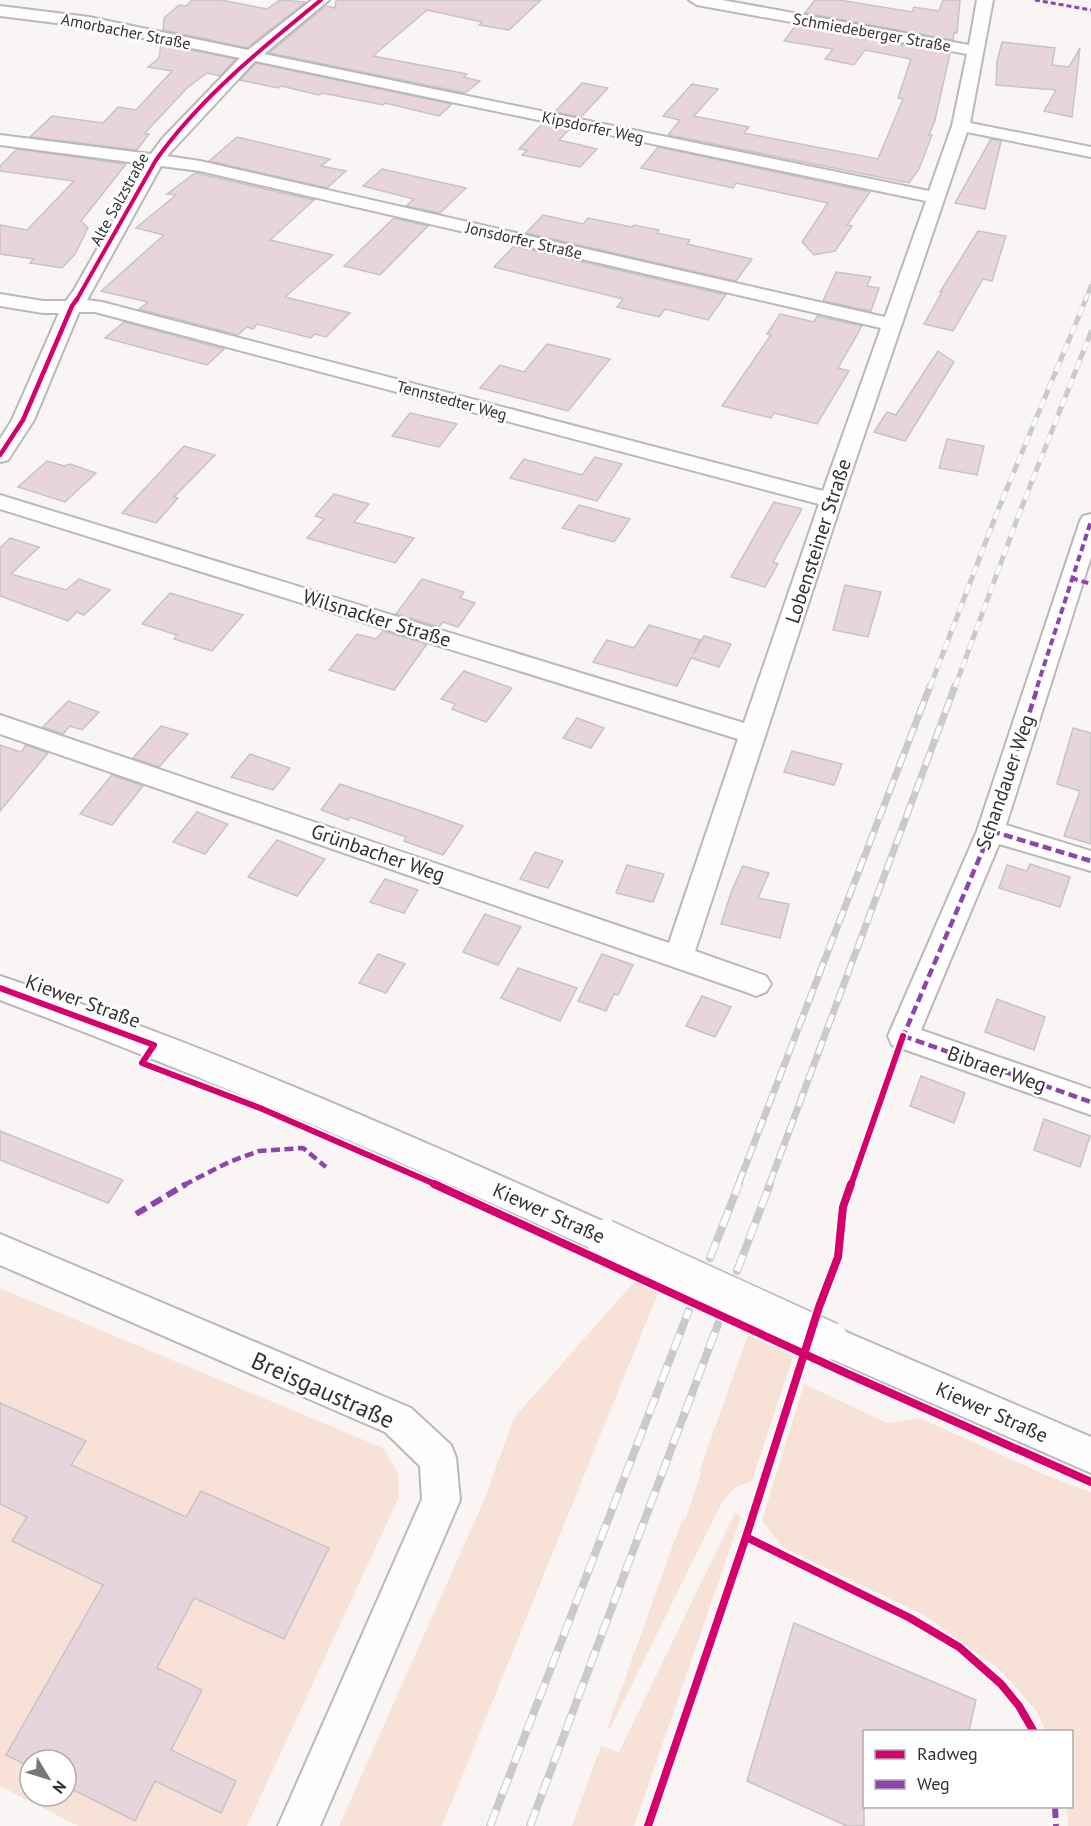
<svg xmlns="http://www.w3.org/2000/svg" width="1091" height="1826" viewBox="0 0 1091 1826" font-family="'PT Sans',sans-serif">
	<style>
		.green { fill: #f8e2d8; fill-rule: evenodd }
		.building { fill: #e8d4dc; stroke: #c6c4c4; stroke-width: 1.5 }
		.lines { fill: none; stroke-linecap: round; stroke-linejoin: round }
		.minor-casing { stroke: #bbb8b8; stroke-width: 4 }
		.minor { fill: #fefefe; fill-rule: evenodd }
		.rail-far3-casing { stroke: #cbcaca; stroke-width: 4.5 }
		.rail-far2-casing { stroke: #cbcaca; stroke-width: 5 }
		.rail-far1-casing { stroke: #cbcaca; stroke-width: 7 }
		.rail-casing { stroke: #cbcaca; stroke-width: 8 }
		.rail-far3 { stroke: #fff; stroke-width: 3; stroke-dasharray: 8; stroke-linecap: butt }
		.rail-far2 { stroke: #fff; stroke-width: 4; stroke-dasharray: 10; stroke-linecap: butt }
		.rail-far1 { stroke: #fff; stroke-width: 4.5; stroke-dasharray: 14; stroke-linecap: butt }
		.rail { stroke: #fff; stroke-width: 6; stroke-dasharray: 17; stroke-linecap: butt }
		.minor-bridge-casing { stroke: #bbb8b8; stroke-width: 40; stroke-linecap: butt }
		.minor-bridge { stroke: #fefefe; stroke-width: 37 }
		.quiet-far3 { stroke: #8e44ad; stroke-width: 3; stroke-dasharray: 5 3; stroke-linecap: butt }
		.quiet-far2 { stroke: #8e44ad; stroke-width: 4; stroke-dasharray: 7 4; stroke-linecap: butt }
		.quiet-far1 { stroke: #8e44ad; stroke-width: 4.5; stroke-dasharray: 9 4.5; stroke-linecap: butt }
		.quiet { stroke: #8e44ad; stroke-width: 6; stroke-dasharray: 12 6; stroke-linecap: butt }
		.cycleway-far3-casing { stroke: #fff; stroke-width: 6 }
		.cycleway-far2-casing { stroke: #fff; stroke-width: 8 }
		.cycleway-far1-casing { stroke: #fff; stroke-width: 10 }
		.cycleway-casing { stroke: #fff; stroke-width: 11 }
		.cycleway-far3 { stroke: #d6006c; stroke-width: 4 }
		.cycleway-far2 { stroke: #d6006c; stroke-width: 4.5 }
		.cycleway-far1 { stroke: #d6006c; stroke-width: 6 }
		.cycleway { stroke: #d6006c; stroke-width: 8 }
		.labels { text-anchor: middle; dominant-baseline: central; stroke-width: 5; stroke-linejoin: round; paint-order: stroke }
		.far-street-label { font-size: 16px; fill: #343131; stroke: #fff }
		.street-label { font-size: 20px; fill: #343131; stroke: #fff }
		.near-street-label { font-size: 24px; fill: #343131; stroke: #fff }
	</style>
	<rect width="100%" height="100%" fill="#f9f5f5"/>
	<g class="green">
		<polygon points="634,1282 658,1293 442,1826 339,1826 485,1498 514,1418"/>
		<path d="M 0,1288 L 383,1448 L 398,1473 L 399,1497 L 247,1826 L 78,1826 L 0,1786 ZM 30,1760 L 66,1760 L 66,1796 L 30,1796 Z"/>
		<polygon points="748,1335 793,1356 752,1481 734,1488 722,1502 610,1729 607,1729 682,1520 685,1521 701,1473 699,1472"/>
		<polygon points="804,1384 887,1423 920,1418 1048,1476 1091,1492 1091,1826 1068,1826 1067,1807 1072,1806 1072,1732 1046,1731 1035,1709 1000,1670 925,1616 782,1547 762,1520"/>
		<polygon points="735,1513 741,1517 634,1826 572,1826 601,1746 619,1752"/>
	</g>
	<g class="building">
		<polygon points="192,0 221,0 267,9 280,0 306,2 247,48 163,30 164,18 179,5 186,6"/>
		<polygon points="336,0 541,0 509,30 479,25 482,22 427,10 373,56 467,74 464,77 480,81 465,93 269,53 326,6 335,8"/>
		<polygon points="815,0 839,0 912,12 914,7 939,11 943,0 960,0 957,33 954,33 953,40 805,13"/>
		<polygon points="796,25 950,53 935,120 929,135 932,135 919,169 909,183 668,135 680,120 663,116 692,84 718,89 694,116 749,127 744,133 878,159 903,99 898,98 911,59 865,50 854,65 825,59 833,49 784,41"/>
		<polygon points="1002,42 1055,48 1052,65 1069,67 1080,48 1072,117 1044,111 1056,90 996,85 997,61"/>
		<polygon points="161,44 236,59 220,76 207,73 187,88 144,134 149,134 137,150 30,137 52,116 103,123 118,107 136,110 172,71 148,67 159,58"/>
		<polygon points="256,63 452,104 439,116 385,103 383,105 322,93 319,95 281,86 278,88 240,80"/>
		<polygon points="582,83 608,88 581,117 555,112"/>
		<polygon points="543,123 570,129 559,140 597,149 580,167 522,155 527,150 519,149"/>
		<polygon points="237,137 330,159 321,166 346,171 327,188 209,161"/>
		<polygon points="991,139 1001,141 985,209 955,203"/>
		<polygon points="658,147 870,192 847,225 852,226 835,251 814,255 802,242 828,203 736,183 733,188 641,168"/>
		<polygon points="17,149 126,164 81,221 88,228 75,254 62,268 30,263 34,259 0,254 0,225 27,230 74,181 0,171 0,166"/>
		<polygon points="382,169 466,188 440,213 406,206 414,199 363,186"/>
		<polygon points="195,173 314,200 270,240 333,255 285,297 350,313 326,337 315,334 311,338 257,324 253,329 247,327 238,335 139,309 148,302 101,291 164,235 136,228 176,195 167,194"/>
		<polygon points="543,215 583,224 588,218 632,227 634,225 659,230 656,233 690,240 687,244 752,259 736,281 526,233"/>
		<polygon points="394,218 428,226 380,275 344,266"/>
		<polygon points="978,231 1006,236 992,281 983,279 953,331 924,324 942,292 940,292"/>
		<polygon points="514,246 726,295 708,320 665,309 659,317 617,307 623,299 494,267"/>
		<polygon points="836,272 871,277 867,286 879,288 871,311 823,301"/>
		<polygon points="780,314 814,322 817,316 862,326 838,368 849,371 817,424 774,413 771,418 722,406 771,335 767,334"/>
		<polygon points="124,322 224,349 207,365 105,338"/>
		<polygon points="547,344 610,359 568,411 480,388 500,365 524,372"/>
		<polygon points="938,351 954,362 905,441 874,432 887,412 896,415"/>
		<polygon points="410,413 441,420 457,424 439,447 392,436"/>
		<polygon points="947,439 984,446 977,475 939,468"/>
		<polygon points="184,446 215,455 174,497 178,498 156,523 122,513"/>
		<polygon points="595,457 622,464 597,501 510,478 524,459 582,475"/>
		<polygon points="47,461 64,466 70,464 96,473 65,502 18,487"/>
		<polygon points="334,494 369,504 354,522 414,538 395,563 307,538 324,519 315,516"/>
		<polygon points="774,502 802,509 773,562 778,564 765,587 731,577"/>
		<polygon points="579,505 630,519 614,542 562,528"/>
		<polygon points="10,538 39,547 11,574 66,590 79,579 110,590 84,615 77,612 68,621 0,596 0,548"/>
		<polygon points="422,579 464,592 460,598 475,603 458,627 443,622 439,627 396,614"/>
		<polygon points="845,585 881,592 868,637 833,630"/>
		<polygon points="170,593 243,615 212,651 174,639 177,635 142,624"/>
		<polygon points="649,625 700,640 693,654 704,636 731,644 719,667 691,658 677,686 593,662 607,640 634,648"/>
		<polygon points="383,631 427,644 394,690 329,670 357,634 376,639"/>
		<polygon points="464,671 512,688 486,722 452,709 455,704 441,699"/>
		<polygon points="68,701 99,712 82,730 70,726 63,734 43,727"/>
		<polygon points="577,718 604,728 591,748 563,738"/>
		<polygon points="161,726 188,734 159,767 133,758"/>
		<polygon points="1073,728 1091,733 1091,844 1064,836 1080,791 1057,784"/>
		<polygon points="0,745 21,752 26,745 48,753 0,811"/>
		<polygon points="792,751 842,764 834,785 784,772"/>
		<polygon points="250,754 290,768 273,790 231,777"/>
		<polygon points="112,775 143,786 112,825 80,814"/>
		<polygon points="340,784 424,812 463,826 443,855 404,841 406,837 350,817 348,820 321,810"/>
		<polygon points="197,812 228,824 205,854 173,842"/>
		<polygon points="277,840 325,859 297,896 248,877"/>
		<polygon points="535,852 563,861 548,888 520,879"/>
		<polygon points="1030,864 1070,877 1060,907 999,888 1007,865 1027,871"/>
		<polygon points="627,865 664,874 653,902 616,893"/>
		<polygon points="743,866 769,873 758,898 789,904 780,938 721,924 732,890"/>
		<polygon points="385,879 418,890 404,913 370,902"/>
		<polygon points="485,914 521,927 498,965 463,952"/>
		<polygon points="378,954 405,964 386,993 359,983"/>
		<polygon points="602,954 633,965 618,995 614,994 606,1011 578,1001"/>
		<polygon points="518,968 577,988 560,1021 501,998"/>
		<polygon points="702,996 731,1007 715,1037 686,1026"/>
		<polygon points="997,999 1045,1017 1034,1050 985,1032"/>
		<polygon points="921,1076 965,1093 954,1123 910,1106"/>
		<polygon points="1044,1119 1090,1136 1080,1167 1034,1150"/>
		<polygon points="0,1131 123,1180 108,1203 0,1160"/>
		<polygon points="0,1403 86,1441 71,1465 186,1517 201,1491 329,1548 284,1639 194,1598 157,1668 202,1690 171,1750 236,1781 221,1813 155,1781 135,1821 66,1786 66,1760 30,1760 30,1767 6,1755 103,1585 12,1541 27,1517 0,1504"/>
		<polygon points="794,1623 976,1700 969,1731 864,1731 864,1826 847,1826 747,1781"/>
	</g>
	<g class="lines">
		<defs>
			<g id="minor">
				<path d="M 312,0 L 329,0 L 264,54 L 929,191 L 952,126 L 967,54 L 697,5 L 689,0 L 722,0 L 969,45 L 977,0 L 993,0 L 970,123 L 1091,147 L 1091,157 L 967,132 L 842,500 L 695,951 L 766,976 L 771,984 L 766,992 L 756,996 L 746,992 L 0,734 L 0,715 L 669,943 L 738,739 L 0,509 L 0,495 L 744,723 L 819,504 L 95,312 L 79,312 L 34,420 L 8,460 L 0,462 L 0,439 L 12,420 L 59,313 L 43,313 L 0,306 L 0,294 L 43,301 L 66,301 L 74,290 L 145,164 L 0,145 L 0,135 L 151,154 L 162,139 L 240,58 L 89,27 L 0,16 L 0,6 L 89,17 L 248,50 ZM 255,61 L 926,201 L 885,317 L 200,161 L 167,156 ZM 161,166 L 200,171 L 881,328 L 823,491 L 102,302 L 87,300 Z"/>
				<polygon points="1091,514 1091,557 1006,825 1091,851 1091,871 999,844 921,1030 1091,1089 1091,1115 892,1045 888,1036 977,831 1080,521 1083,516"/>
				<path d="M 0,976 C 210,1046 414,1137 616,1227 L 621,1238 L 616,1249 L 604,1253 L 592,1249 C 398,1159 201,1075 0,1000 Z"/>
				<polygon points="0,1234 411,1408 451,1445 456,1458 460,1500 320,1826 278,1826 422,1499 420,1466 385,1432 0,1265"/>
				<polygon points="830,1325 1091,1437 1091,1473 818,1353 813,1341 818,1329"/>
			</g>
		</defs>
		<use href="#minor" class="minor-casing"/>
		<use href="#minor" class="minor"/>
		<defs>
			<polyline id="rail-far3" points="1085,301 1091,286"/>
			<g id="rail-far2">
				<polyline points="930,687 998,510 1086,299"/>
				<polyline points="955,687 1019,514 1091,332"/>
			</g>
			<g id="rail-far1">
				<polyline points="738,1185 930,686"/>
				<polyline points="769,1185 955,686"/>
			</g>
			<g id="rail">
				<polyline points="710,1258 739,1184"/>
				<polyline points="737,1271 770,1184"/>
				<polyline points="490,1826 689,1310"/>
				<polyline points="530,1826 718,1324"/>
			</g>
		</defs>
		<use href="#rail-far3" class="rail-far3-casing"/>
		<use href="#rail-far2" class="rail-far2-casing"/>
		<use href="#rail-far1" class="rail-far1-casing"/>
		<use href="#rail" class="rail-casing"/>
		<use href="#rail-far3" class="rail-far3"/>
		<use href="#rail-far2" class="rail-far2"/>
		<use href="#rail-far1" class="rail-far1"/>
		<use href="#rail" class="rail"/>
		<defs>
			<polyline id="minor-bridge" points="604,1238 830,1341"/>
		</defs>
		<use href="#minor-bridge" class="minor-bridge-casing"/>
		<use href="#minor-bridge" class="minor-bridge"/>
		<polyline class="quiet-far3" points="1035,0 1091,10"/>
		<g class="quiet-far2">
			<polyline points="1071,578 1091,584"/>
			<polyline points="1037,687 1091,521"/>
		</g>
		<g class="quiet-far1">
			<polyline points="991,831 1091,861"/>
			<polyline points="903,1036 1091,1102"/>
			<polyline points="902,1039 991,831 1038,686"/>
			<polyline points="184,1185 229,1162 259,1151 303,1148 326,1167"/>
		</g>
		<g class="quiet">
			<polyline points="136,1214 186,1184"/>
			<polyline points="1055,1806 1056,1826"/>
		</g>
		<defs>
			<path id="cycleway-far3" d="M 76,301 L 156,160 C 199,99 263,47 321,0"/>
			<polyline id="cycleway-far2" points="0,455 23,420 72,306 77,299"/>
			<g id="cycleway-far1">
				<polyline points="0,988 154,1045 142,1063 260,1108 437,1185"/>
				<polyline points="851,1185 903,1036"/>
			</g>
			<g id="cycleway">
				<polyline points="434,1184 848,1374 1091,1482"/>
				<polyline points="746,1537 910,1618 959,1647 1001,1684 1019,1706 1034,1732"/>
				<polyline points="648,1826 746,1537 819,1307 838,1257 843,1207 851,1184"/>
			</g>
		</defs>
		<use href="#cycleway-far3" class="cycleway-far3-casing"/>
		<use href="#cycleway-far2" class="cycleway-far2-casing"/>
		<use href="#cycleway-far1" class="cycleway-far1-casing"/>
		<use href="#cycleway" class="cycleway-casing"/>
		<use href="#cycleway-far3" class="cycleway-far3"/>
		<use href="#cycleway-far2" class="cycleway-far2"/>
		<use href="#cycleway-far1" class="cycleway-far1"/>
		<use href="#cycleway" class="cycleway"/>
	</g>
	<g class="labels">
		<g class="far-street-label">
			<text transform="translate(126 31) rotate(11)">Amorbacher Straße</text>
			<text transform="translate(872 32) rotate(10)">Schmiedeberger Straße</text>
			<text transform="translate(593 127) rotate(12)">Kipsdorfer Weg</text>
			<text transform="translate(119 199) rotate(-61)">Alte Salzstraße</text>
			<text transform="translate(524 240) rotate(13)">Jonsdorfer Straße</text>
			<text transform="translate(452 400) rotate(15)">Tennstedter Weg</text>
		</g>
		<g class="street-label">
			<text transform="translate(818 541) rotate(-72)">Lobensteiner Straße</text>
			<text transform="translate(377 618) rotate(17)">Wilsnacker Straße</text>
			<text transform="translate(1005 782) rotate(-71)">Schandauer Weg</text>
			<text transform="translate(378 853) rotate(19)">Grünbacher Weg</text>
			<text transform="translate(83 1001) rotate(20)">Kiewer Straße</text>
			<text transform="translate(997 1069) rotate(19)">Bibraer Weg</text>
			<text transform="translate(549 1213) rotate(24)">Kiewer Straße</text>
			<text transform="translate(992 1412) rotate(24)">Kiewer Straße</text>
		</g>
		<g class="near-street-label">
			<text transform="translate(323 1390) rotate(24)">Breisgaustraße</text>
		</g>
	</g>
	<rect x="863" y="1730" width="210" height="78" fill="#ffffff" stroke="#aeadad" stroke-width="1.5"/>
	<rect x="875" y="1750" width="30" height="9" fill="#d6006c" stroke="#aeadad" stroke-width="1.5"/>
	<text x="917" y="1760" font-size="18" fill="#343131">Radweg</text>
	<rect x="875" y="1780" width="30" height="9" fill="#8e44ad" stroke="#aeadad" stroke-width="1.5"/>
	<text x="917" y="1790" font-size="18" fill="#343131">Weg</text>
	<g transform="translate(48 1778) rotate(128)"><circle r="28" fill="#ffffff" stroke="#aeadad" stroke-width="1.5"/>
	<path d="M0-4.5L10 22L0 15L-10 22Z" fill="#797676"/>
	<text y="-9" font-size="16" font-weight="bold" text-anchor="middle" fill="#343131">N</text>
	</g>
</svg>
